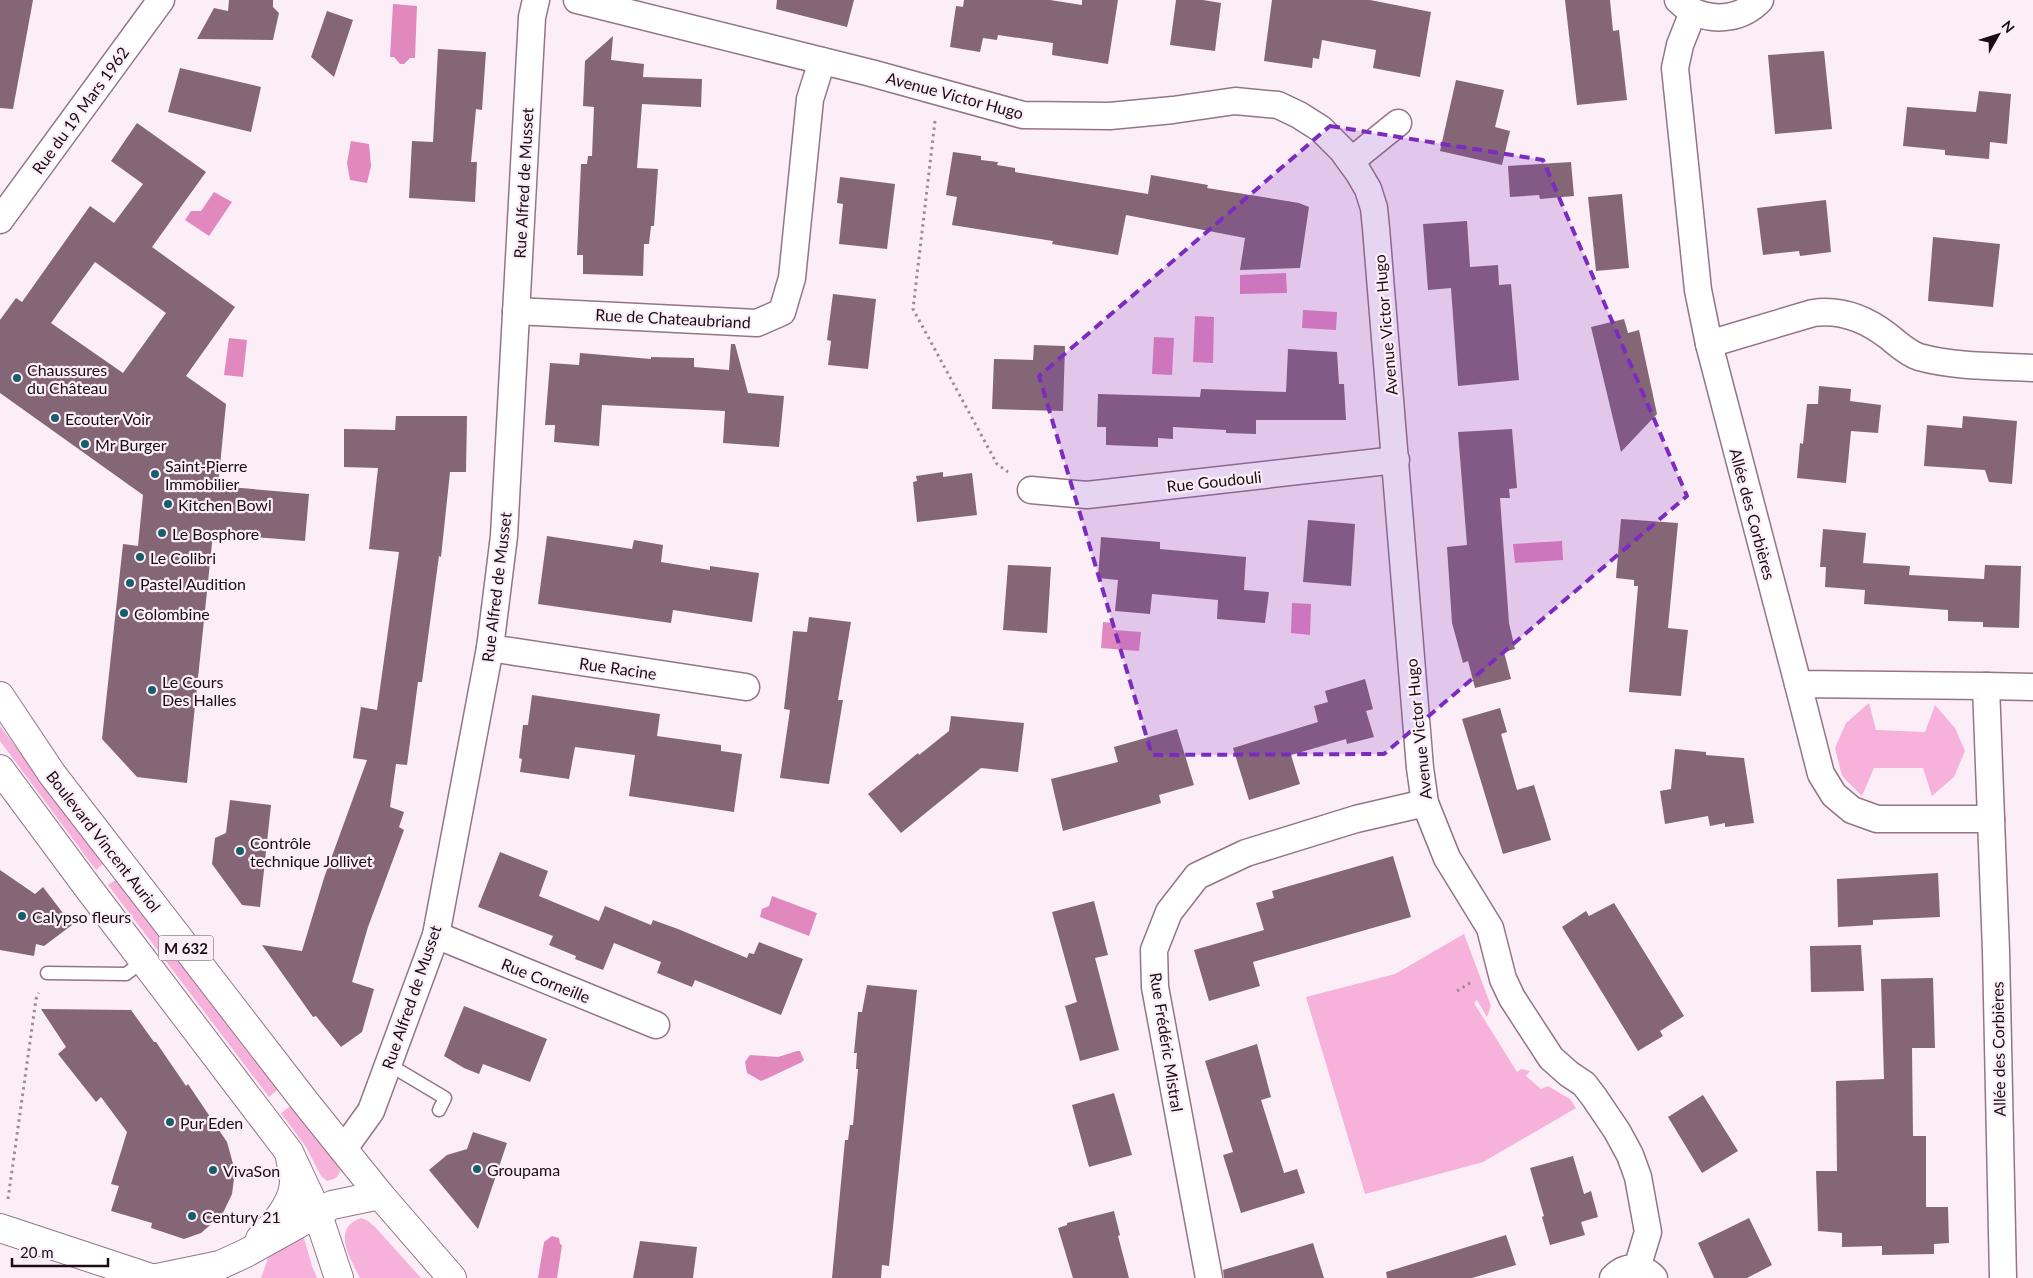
<svg xmlns="http://www.w3.org/2000/svg" width="2033" height="1278" viewBox="0 0 2033 1278" font-family="Lato,sans-serif">
	<style>
		.green { fill: #f6b2da }
		.water { fill: #e189bf }
		.building { fill: #846677; fill-rule: evenodd }
		.lines { fill: none; stroke-linecap: round; stroke-linejoin: round }
		.lane-casing { stroke: #937587; stroke-width: 15 }
		.street-casing { stroke: #937587; stroke-width: 29 }
		.secondary-casing { stroke: #937587; stroke-width: 30 }
		.primary-casing { stroke: #937587; stroke-width: 30 }
		.path { stroke: #9a8d94; stroke-width: 3; stroke-dasharray: 2.5 4; stroke-linecap: butt }
		.lane { stroke: #fff; stroke-width: 12 }
		.street { stroke: #fff; stroke-width: 26 }
		.secondary { stroke: #fff; stroke-width: 28 }
		.primary { stroke: #fff; stroke-width: 28 }
		.marked { fill: #7b2cbf; fill-opacity: 0.2; stroke: #7b2cbf; stroke-width: 4; stroke-dasharray: 10 6; stroke-linejoin: round }
		.poi-dot { fill: #155f6d; stroke: #fceef6; stroke-width: 2 }
		.labels { text-anchor: middle; dominant-baseline: central; stroke-width: 4.5; stroke-linejoin: round; paint-order: stroke }
		.shield { fill: #fceef6; stroke: #5d5158; stroke-width: 1 }
		.shield-label { font-size: 15px; font-weight: bold; fill: #190e14 }
		.street-label { font-size: 16px; fill: #190e14; stroke: #fceef6 }
		.poi-label { font-size: 16px; fill: #190e14; stroke: #fceef6; text-anchor: start }
	</style>
	<rect width="100%" height="100%" fill="#fceef6"/>
	<g class="green">
		<polygon points="1869,703 1876,730 1925,732 1935,705 1955,728 1965,751 1954,777 1932,796 1923,768 1874,768 1862,796 1842,776 1835,748 1846,723"/>
		<polygon points="0,726 104,863 96,870 0,741"/>
		<polygon points="117,879 280,1088 269,1097 108,885"/>
		<polygon points="1464,934 1491,1006 1487,1017 1477,1000 1474,1003 1517,1072 1521,1069 1530,1071 1526,1076 1541,1089 1548,1086 1570,1099 1576,1108 1483,1162 1365,1194 1306,997 1395,974"/>
		<path d="M 292,1105 L 339,1164 C 342,1174 337,1179 327,1181 L 321,1176 L 306,1147 L 281,1113 Z"/>
		<path d="M 361,1218 L 368,1221 L 375,1227 L 421,1278 L 360,1278 C 350,1257 331,1229 361,1218 Z"/>
		<polygon points="303,1235 312,1266 317,1278 261,1278 268,1258"/>
	</g>
	<g class="water">
		<polygon points="393,4 417,6 415,58 410,58 404,64 400,64 394,57 390,57"/>
		<polygon points="351,141 369,144 371,166 367,183 350,180 347,163"/>
		<polygon points="214,192 232,202 209,236 185,220 191,211 201,211"/>
		<polygon points="1286,273 1287,293 1240,294 1240,275"/>
		<polygon points="1303,310 1337,312 1336,330 1302,328"/>
		<polygon points="1195,316 1214,317 1213,363 1193,362"/>
		<polygon points="1154,337 1174,338 1172,375 1152,374"/>
		<polygon points="229,338 247,340 243,377 224,375"/>
		<polygon points="1562,541 1563,560 1515,563 1513,544"/>
		<polygon points="1292,603 1311,604 1310,635 1291,633"/>
		<polygon points="1103,622 1115,623 1114,630 1141,632 1139,651 1101,648"/>
		<polygon points="772,896 817,913 809,936 760,917 762,909 769,906"/>
		<polygon points="797,1051 800,1051 804,1060 802,1062 766,1079 761,1081 747,1073 745,1062 750,1055 778,1057"/>
		<polygon points="552,1236 559,1238 560,1244 562,1245 557,1278 538,1278 544,1242"/>
	</g>
	<g class="building">
		<polygon points="0,0 33,0 13,109 0,108"/>
		<polygon points="229,0 273,0 273,7 279,13 273,40 197,39 214,8 228,11"/>
		<polygon points="777,0 854,0 847,27 776,9"/>
		<polygon points="964,0 1050,0 1082,5 1082,0 1118,0 1108,64 1052,55 1053,43 998,35 997,40 983,38 980,52 950,47 956,6 963,7"/>
		<polygon points="1176,0 1203,0 1221,3 1215,51 1170,45"/>
		<polygon points="1272,0 1370,0 1431,12 1420,77 1373,68 1376,50 1322,40 1319,59 1313,58 1312,68 1264,61"/>
		<polygon points="1565,0 1610,0 1613,31 1619,30 1627,100 1577,105"/>
		<polygon points="327,11 353,20 334,77 311,57"/>
		<polygon points="613,36 611,60 644,64 643,77 702,79 701,107 642,104 637,168 658,169 654,226 651,226 649,244 644,244 643,276 583,274 583,255 577,255 581,164 587,164 588,156 592,156 594,107 583,106 585,61"/>
		<polygon points="438,49 486,52 482,110 476,109 471,162 477,162 475,202 409,198 412,141 433,142"/>
		<polygon points="1824,51 1832,129 1775,134 1768,55"/>
		<polygon points="180,68 261,87 251,132 168,112"/>
		<polygon points="1456,80 1504,90 1495,127 1510,131 1502,165 1440,151"/>
		<polygon points="1979,91 2011,94 2007,144 1990,142 1989,159 1945,155 1945,150 1903,146 1907,107 1976,112"/>
		<path d="M 137,123 L 206,172 L 152,247 L 235,307 L 186,376 L 226,404 L 218,486 L 309,494 L 305,541 L 213,534 L 187,783 L 137,777 L 102,739 L 123,544 L 138,546 L 143,495 L 0,393 L 0,320 L 16,298 L 22,302 L 90,206 L 114,223 L 143,184 L 111,161 ZM 95,262 L 166,313 L 123,373 L 51,323 Z"/>
		<polygon points="953,152 981,156 981,160 998,162 997,165 1015,168 1015,172 1148,194 1151,175 1208,185 1207,188 1299,203 1309,207 1300,268 1240,270 1245,238 1126,215 1118,255 1052,244 1053,241 952,225 957,197 946,195"/>
		<polygon points="1571,162 1574,196 1540,199 1539,195 1510,197 1508,166"/>
		<polygon points="840,177 895,184 887,249 839,244 843,204 837,203"/>
		<polygon points="1622,194 1629,268 1596,271 1588,197"/>
		<polygon points="1826,200 1831,252 1800,256 1799,251 1763,255 1757,208"/>
		<polygon points="1467,221 1470,267 1498,265 1499,285 1511,284 1519,380 1458,386 1451,288 1428,290 1423,224"/>
		<polygon points="1933,237 2000,244 1993,307 1928,301"/>
		<polygon points="833,294 876,299 868,369 828,365 831,341 827,340"/>
		<polygon points="1624,319 1628,333 1639,330 1657,414 1621,452 1591,327"/>
		<polygon points="731,344 735,344 748,393 784,396 779,447 723,443 725,411 602,405 599,446 554,442 555,425 545,425 550,363 579,365 580,353 651,359 651,357 694,358 694,367 729,370"/>
		<polygon points="1034,345 1065,346 1063,411 992,409 994,359 1033,360"/>
		<polygon points="1288,349 1337,352 1339,384 1344,384 1346,420 1256,420 1256,434 1226,433 1226,430 1173,427 1173,439 1158,438 1158,447 1106,445 1106,427 1097,427 1098,394 1200,397 1201,389 1286,392"/>
		<polygon points="1819,386 1851,389 1850,401 1881,405 1878,433 1851,431 1846,483 1797,478 1800,443 1803,444 1807,404 1818,404"/>
		<polygon points="396,416 467,416 466,472 450,472 441,557 439,556 422,682 418,682 407,765 396,764 390,807 404,812 399,827 404,830 368,927 352,982 374,989 362,1032 341,1047 316,1016 313,1017 262,945 302,951 324,878 367,760 353,758 361,707 377,710 399,552 369,549 378,468 344,467 344,429 395,430"/>
		<polygon points="1963,416 2017,421 2012,484 1989,482 1985,470 1924,466 1927,425 1962,428"/>
		<polygon points="1512,429 1517,488 1509,489 1510,498 1500,498 1509,623 1515,649 1504,652 1511,679 1475,688 1468,661 1463,663 1452,623 1447,547 1467,545 1458,432"/>
		<polygon points="943,472 943,477 972,473 977,515 917,522 913,482 917,481 916,476"/>
		<polygon points="1621,519 1678,523 1668,628 1688,630 1681,696 1629,692 1638,586 1634,586 1634,580 1616,578"/>
		<polygon points="1308,520 1355,524 1351,586 1303,582"/>
		<polygon points="1823,529 1866,533 1863,563 1910,566 1909,575 1984,579 1985,565 2021,566 2019,628 1983,627 1983,622 1948,621 1948,610 1864,604 1865,590 1825,587 1826,567 1820,567"/>
		<polygon points="547,536 632,549 634,540 663,545 661,562 710,570 710,566 759,573 752,622 673,610 671,623 538,604"/>
		<polygon points="1101,537 1160,542 1160,549 1246,557 1244,590 1269,592 1265,623 1217,619 1218,600 1152,594 1150,614 1115,611 1118,580 1098,578"/>
		<polygon points="1008,565 1051,567 1047,633 1003,630"/>
		<polygon points="809,617 851,622 838,700 843,700 829,784 780,778 790,710 784,709 793,631 807,632"/>
		<polygon points="1365,679 1373,709 1366,711 1374,737 1347,744 1346,739 1291,755 1300,784 1249,800 1233,748 1318,722 1314,706 1328,702 1325,691"/>
		<polygon points="532,695 660,714 657,736 721,745 721,751 742,754 734,812 629,796 635,755 575,747 569,779 520,772 522,759 519,758 523,725 528,725"/>
		<polygon points="1500,708 1507,732 1501,734 1517,790 1534,785 1551,840 1503,854 1462,719"/>
		<polygon points="951,716 1024,723 1018,772 981,768 901,833 868,794 918,753 919,755 949,731"/>
		<polygon points="1177,729 1194,785 1159,795 1161,803 1063,831 1051,779 1118,762 1114,747"/>
		<polygon points="1675,749 1706,752 1706,755 1744,758 1754,823 1725,827 1725,823 1710,826 1708,816 1665,824 1660,791 1671,789"/>
		<polygon points="230,800 271,805 260,907 242,905 212,864 215,838 226,833"/>
		<polygon points="500,852 548,871 539,896 599,921 605,906 651,925 653,920 678,929 747,958 749,953 754,954 759,942 803,959 781,1015 695,980 692,987 657,973 661,962 614,943 603,970 575,959 576,956 549,945 553,936 478,907"/>
		<polygon points="1393,856 1411,917 1253,962 1260,986 1209,1001 1194,950 1264,930 1256,903 1274,898 1272,891"/>
		<polygon points="0,870 35,894 43,887 72,925 44,946 36,944 34,956 0,950"/>
		<polygon points="1938,873 1940,917 1873,920 1873,925 1838,927 1837,879"/>
		<polygon points="1094,901 1108,955 1095,958 1119,1050 1080,1061 1065,1006 1077,1002 1052,912"/>
		<polygon points="1614,903 1684,1016 1660,1031 1663,1036 1638,1051 1562,927 1586,911 1589,916"/>
		<polygon points="1861,945 1864,991 1811,992 1810,946"/>
		<polygon points="1933,978 1935,1048 1912,1048 1913,1136 1926,1136 1926,1207 1948,1207 1949,1243 1934,1244 1934,1254 1882,1255 1882,1246 1842,1247 1842,1233 1818,1231 1816,1171 1837,1171 1836,1081 1884,1079 1881,979"/>
		<polygon points="867,985 917,990 889,1266 882,1265 881,1278 832,1278 845,1140 848,1140 850,1125 853,1125 858,1069 856,1069 857,1053 854,1053 858,1012 862,1012"/>
		<polygon points="464,1006 547,1039 530,1082 483,1064 479,1074 464,1068 444,1056"/>
		<polygon points="41,1009 131,1010 154,1042 156,1042 186,1086 188,1084 227,1142 235,1171 232,1194 222,1215 201,1233 184,1239 151,1228 152,1223 111,1211 119,1186 111,1184 127,1132 101,1097 96,1102 58,1054 66,1047"/>
		<polygon points="1257,1044 1271,1097 1261,1100 1284,1173 1297,1169 1305,1193 1241,1213 1223,1155 1233,1152 1205,1061"/>
		<polygon points="1114,1093 1132,1155 1089,1167 1072,1105"/>
		<polygon points="1703,1095 1738,1151 1702,1173 1668,1117"/>
		<polygon points="473,1132 507,1143 478,1229 429,1170 447,1155 467,1149"/>
		<polygon points="1573,1156 1584,1194 1591,1191 1598,1217 1581,1222 1585,1235 1550,1245 1542,1217 1544,1216 1530,1168"/>
		<polygon points="1114,1211 1120,1235 1118,1236 1129,1278 1073,1278 1058,1228 1067,1225 1067,1223"/>
		<polygon points="1749,1218 1772,1265 1747,1278 1714,1278 1698,1243"/>
		<polygon points="1506,1235 1516,1265 1472,1278 1387,1278 1386,1272"/>
		<polygon points="640,1241 697,1247 693,1278 633,1278"/>
		<polygon points="1313,1243 1324,1278 1224,1278 1223,1270"/>
	</g>
	<g class="lines">
		<defs>
			<g id="lane">
				<polyline points="47,973 126,974 143,961"/>
				<polyline points="388,1064 445,1098 439,1110"/>
			</g>
			<g id="street">
				<polyline points="577,0 871,73 1023,115 1110,116 1173,110 1235,101 1278,105 1299,115 1321,129 1342,150 1358,172 1368,189 1374,208 1376,228 1420,768 1425,803 1447,858 1490,928 1503,979 1512,998 1551,1058 1569,1074 1584,1084 1594,1097 1617,1131 1630,1155 1638,1177 1648,1232 1637,1268"/>
				<path d="M 1678,0 C 1683,4 1688,10 1694,12 C 1717,22 1743,18 1760,0"/>
				<polyline points="1693,12 1680,45 1675,68 1698,290 1709,344"/>
				<polyline points="1351,161 1398,123"/>
				<polyline points="0,220 161,0"/>
				<polyline points="516,311 757,323 782,312 792,278 810,99 822,61"/>
				<polyline points="1031,490 1087,495 1396,460"/>
				<polyline points="490,648 746,687"/>
				<polyline points="1798,684 1821,774 1834,795 1852,810 1877,819 1991,819"/>
				<polyline points="1986,686 2033,687"/>
				<polyline points="436,935 656,1025"/>
				<polyline points="343,1150 371,1111 436,935 490,648 504,536 532,17 536,0"/>
				<polyline points="1209,1278 1155,987 1154,950 1169,912 1197,876 1246,853 1356,819 1425,803"/>
				<path d="M 1613,1278 C 1625,1265 1642,1265 1654,1278"/>
				<path d="M 2003,1278 L 1996,951 L 1986,686 L 1798,684 L 1709,344 L 1813,313 C 1841,309 1866,319 1888,336 C 1897,343 1907,353 1919,357 C 1955,367 1996,366 2033,368"/>
			</g>
			<g id="secondary">
				<polyline points="0,1228 151,1278"/>
				<path d="M 260,1239 C 274,1225 294,1203 294,1181 C 293,1172 291,1162 289,1153"/>
				<polyline points="157,1278 220,1265 246,1253 332,1205 380,1195"/>
			</g>
			<g id="primary">
				<polyline points="0,696 52,774 306,1103 380,1195 452,1278"/>
				<polyline points="0,769 89,889 289,1152 317,1212 339,1278"/>
			</g>
		</defs>
		<use href="#lane" class="lane-casing"/>
		<use href="#street" class="street-casing"/>
		<use href="#secondary" class="secondary-casing"/>
		<use href="#primary" class="primary-casing"/>
		<g class="path">
			<polyline points="935,121 913,309 997,464 1008,472"/>
			<polyline points="1457,991 1473,981"/>
			<polyline points="8,1199 36,999 39,993"/>
		</g>
		<use href="#lane" class="lane"/>
		<use href="#street" class="street"/>
		<use href="#secondary" class="secondary"/>
		<use href="#primary" class="primary"/>
	</g>
	<path class="marked" d="M 1330,126 L 1543,160 L 1687,496 L 1384,754 L 1152,755 L 1039,376 Z"/>
	<g class="poi-dot">
		<circle cx="17" cy="378" r="5"/>
		<circle cx="55" cy="418" r="5"/>
		<circle cx="85" cy="444" r="5"/>
		<circle cx="155" cy="474" r="5"/>
		<circle cx="168" cy="504" r="5"/>
		<circle cx="162" cy="533" r="5"/>
		<circle cx="140" cy="557" r="5"/>
		<circle cx="130" cy="583" r="5"/>
		<circle cx="124" cy="613" r="5"/>
		<circle cx="152" cy="690" r="5"/>
		<circle cx="240" cy="851" r="5"/>
		<circle cx="22" cy="916" r="5"/>
		<circle cx="170" cy="1122" r="5"/>
		<circle cx="477" cy="1169" r="5"/>
		<circle cx="213" cy="1170" r="5"/>
		<circle cx="192" cy="1216" r="5"/>
	</g>
	<g class="labels">
		<rect class="shield" x="158.5" y="935.5" width="55" height="25" rx="4"/>
		<g class="shield-label">
			<text x="186" y="948">M 632</text>
		</g>
		<g class="street-label">
			<text transform="translate(955 95) rotate(15)">Avenue Victor Hugo</text>
			<text transform="translate(80 110) rotate(-54)">Rue du 19 Mars 1962</text>
			<text transform="translate(523 183) rotate(-87)">Rue Alfred de Musset</text>
			<text transform="translate(673 318) rotate(3)">Rue de Chateaubriand</text>
			<text transform="translate(1385 325) rotate(-95)">Avenue Victor Hugo</text>
			<text transform="translate(1214 481) rotate(-6)">Rue Goudouli</text>
			<text transform="translate(1753 514) rotate(75)">Allée des Corbières</text>
			<text transform="translate(496 587) rotate(-83)">Rue Alfred de Musset</text>
			<text transform="translate(618 668) rotate(8)">Rue Racine</text>
			<text transform="translate(1418 729) rotate(-96)">Avenue Victor Hugo</text>
			<text transform="translate(104 841) rotate(52)">Boulevard Vincent Auriol</text>
			<text transform="translate(546 980) rotate(22)">Rue Corneille</text>
			<text transform="translate(411 997) rotate(-71)">Rue Alfred de Musset</text>
			<text transform="translate(1167 1042) rotate(81)">Rue Frédéric Mistral</text>
			<text transform="translate(1998 1049) rotate(-91)">Allée des Corbières</text>
		</g>
		<g class="poi-label">
			<text x="27" y="369">Chaussures<tspan x="27" dy="18">du Château</tspan></text>
			<text x="65" y="418">Ecouter Voir</text>
			<text x="95" y="444">Mr Burger</text>
			<text x="165" y="465">Saint-Pierre<tspan x="165" dy="18">Immobilier</tspan></text>
			<text x="178" y="504">Kitchen Bowl</text>
			<text x="172" y="533">Le Bosphore</text>
			<text x="150" y="557">Le Colibri</text>
			<text x="140" y="583">Pastel Audition</text>
			<text x="134" y="613">Colombine</text>
			<text x="162" y="681">Le Cours<tspan x="162" dy="18">Des Halles</tspan></text>
			<text x="250" y="842">Contrôle<tspan x="250" dy="18">technique Jollivet</tspan></text>
			<text x="32" y="916">Calypso fleurs</text>
			<text x="180" y="1122">Pur Eden</text>
			<text x="487" y="1169">Groupama</text>
			<text x="223" y="1170">VivaSon</text>
			<text x="202" y="1216">Century 21</text>
		</g>
	</g>
	<g transform="translate(1998 35) rotate(51)" stroke="#fceef6" stroke-width="4" paint-order="stroke">
	<path d="M0-4L9 19L0 12L-9 19Z" fill="#190e14"/>
	<text y="-8" font-size="14" font-weight="bold" text-anchor="middle" fill="#190e14">N</text>
	</g>
	<path d="M12 1258v8h96v-8" fill="none" stroke="#190e14" stroke-width="2.5"/>
	<text x="20" y="1258" font-size="15" fill="#190e14" stroke="#fceef6" stroke-width="4" paint-order="stroke">20 m</text>
</svg>
